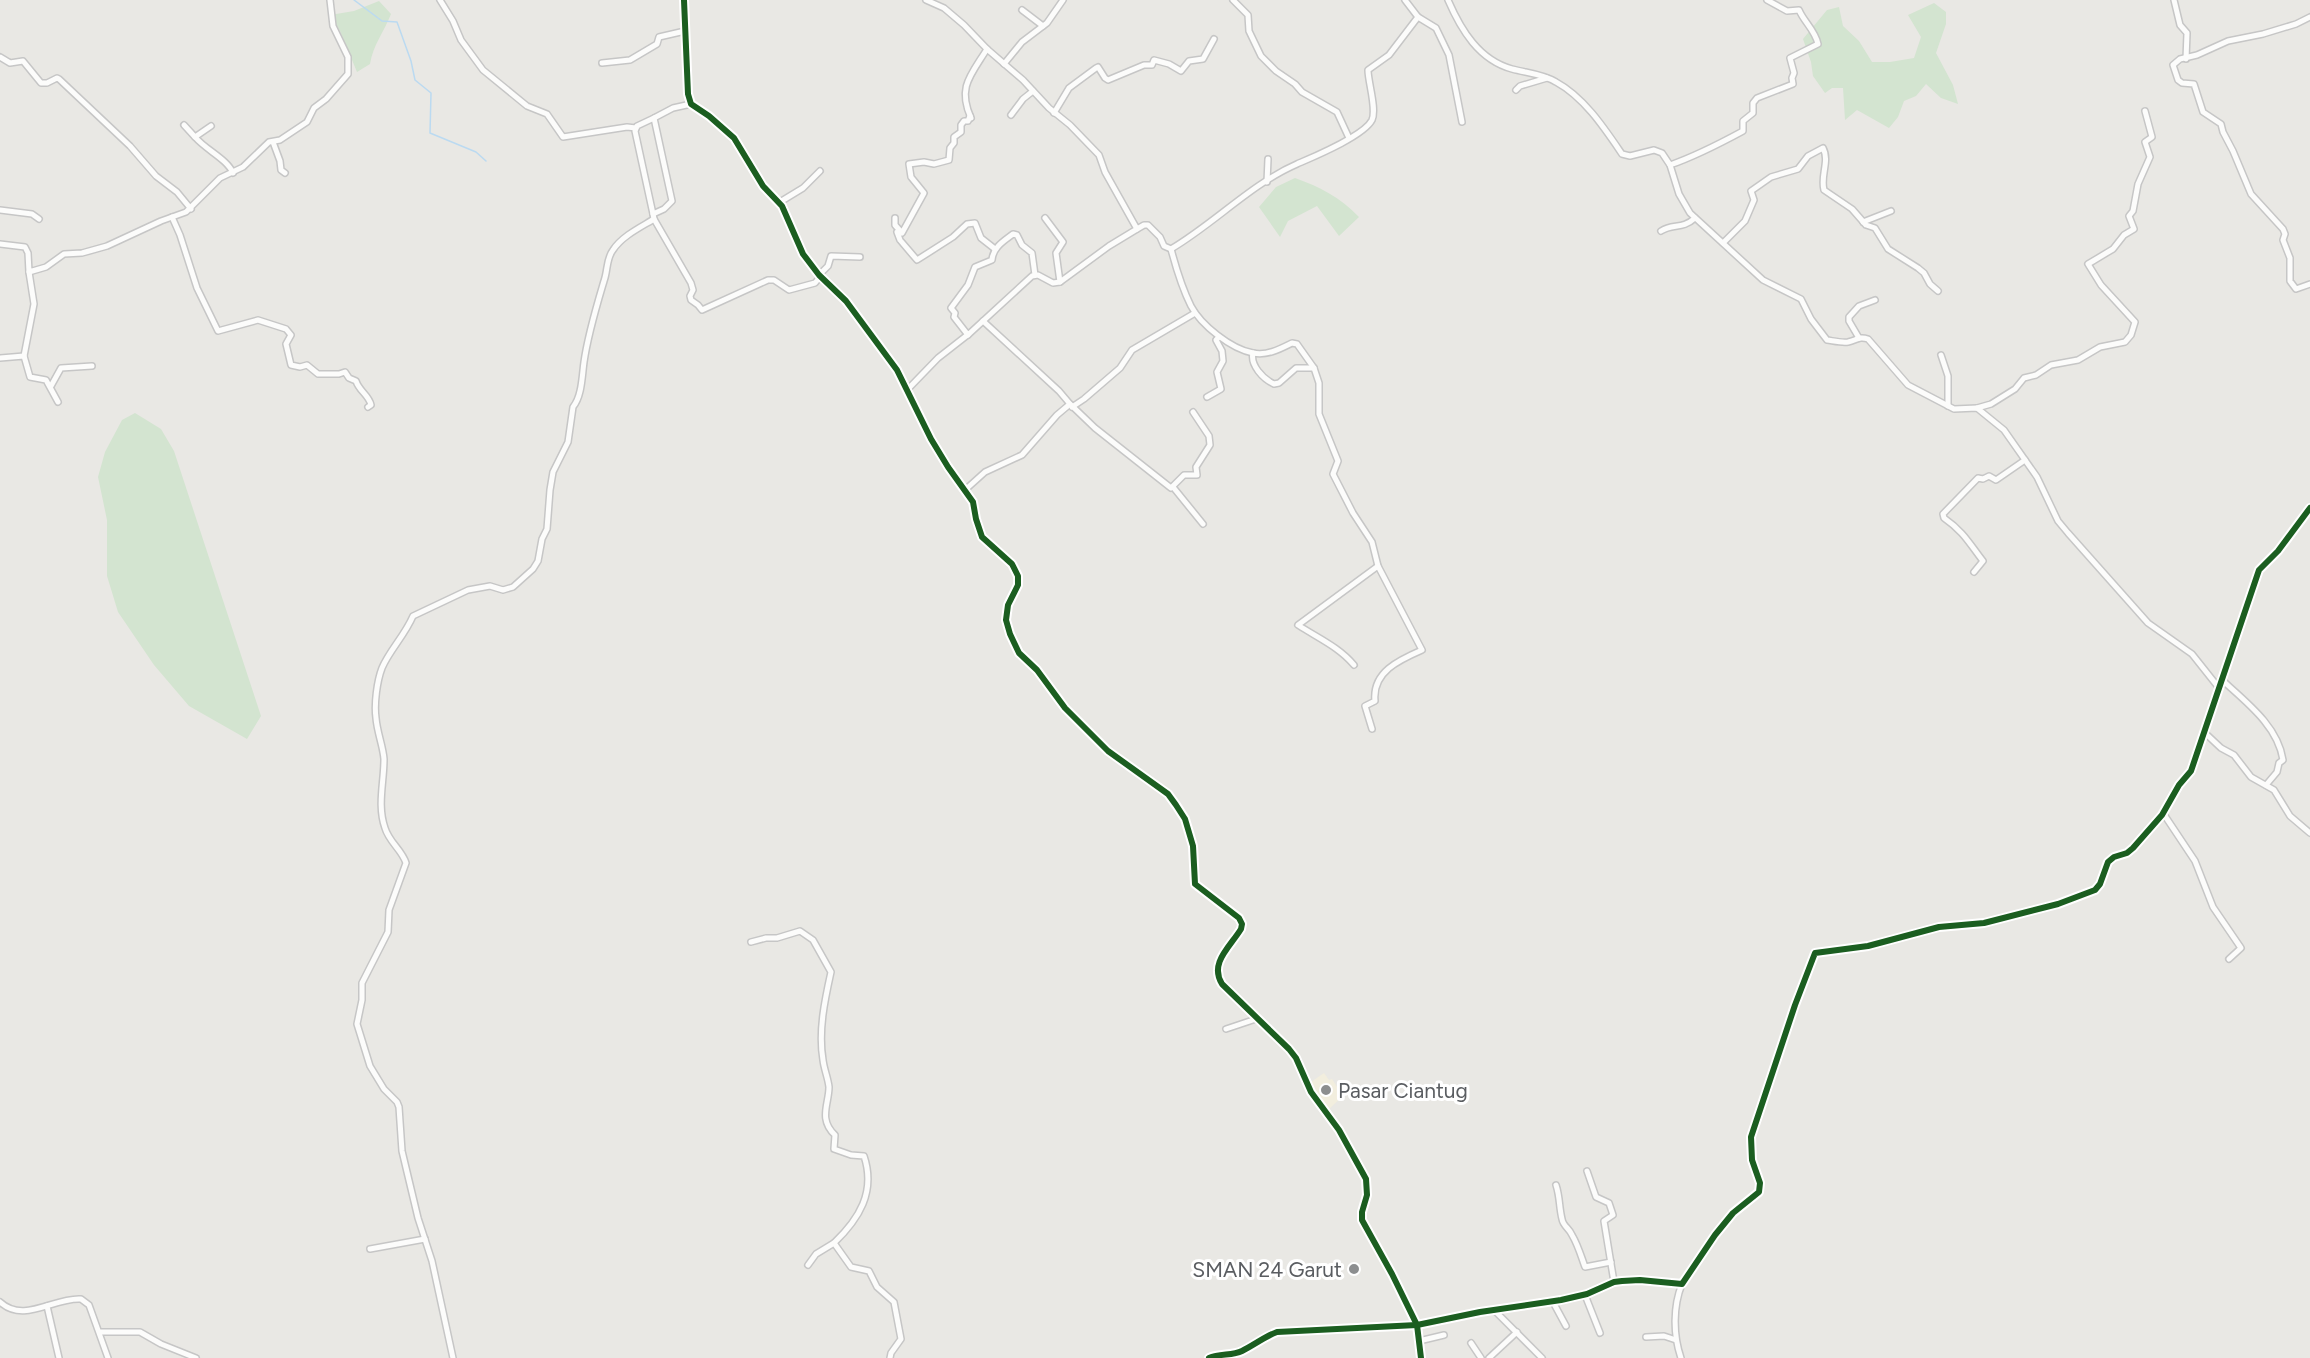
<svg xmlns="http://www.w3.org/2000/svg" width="2310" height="1358" viewBox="0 0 2310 1358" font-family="Figtree,sans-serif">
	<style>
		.commercial { fill: #f2eede }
		.green { fill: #d3e4d0 }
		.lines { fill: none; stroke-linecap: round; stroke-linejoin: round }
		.stream { stroke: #bbdaf1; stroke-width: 1.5 }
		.minor-casing { stroke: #c6c6c6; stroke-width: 8 }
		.minor { stroke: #fcfcfb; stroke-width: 5 }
		.cycleway-casing { stroke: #fff; stroke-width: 10 }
		.cycleway { stroke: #1b5e20; stroke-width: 6 }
		.poi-dot { fill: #8c8e8f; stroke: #fff; stroke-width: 2 }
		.labels { text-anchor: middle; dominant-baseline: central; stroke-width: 6; stroke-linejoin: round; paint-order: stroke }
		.poi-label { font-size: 21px; fill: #5a5d61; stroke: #fff; text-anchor: start }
	</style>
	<rect width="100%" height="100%" fill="#e9e8e4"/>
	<polygon class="commercial" points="1324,1073 1329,1080 1332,1079 1343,1096 1328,1110 1308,1084"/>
	<g class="green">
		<path d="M 379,1 L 391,14 C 384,32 373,45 370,64 L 357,72 L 340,31 L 330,15 L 354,11 Z"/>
		<polygon points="1934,3 1946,12 1946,24 1936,53 1953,85 1958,104 1941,98 1926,84 1916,96 1904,101 1898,117 1889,128 1857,110 1845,120 1843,88 1832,88 1825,93 1813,76 1811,62 1803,39 1827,10 1839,7 1843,26 1859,41 1872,62 1890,62 1914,58 1921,37 1908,15"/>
		<path d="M 1295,178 C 1320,187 1340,197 1359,217 L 1339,236 L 1317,206 L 1288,221 L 1280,237 L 1259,207 L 1276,187 Z"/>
		<polygon points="135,413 161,429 174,451 261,716 247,739 189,706 154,665 118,612 107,576 107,520 98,477 105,452 122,420"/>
	</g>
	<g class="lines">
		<polyline class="stream" points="354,0 382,21 397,22 411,61 415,80 431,93 430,133 476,152 486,161"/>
		<defs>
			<g id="minor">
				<polyline points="440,0 453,21 461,40 483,70 527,106 547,114 563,137 627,127 636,128"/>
				<path d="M 684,0 L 688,94 L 691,104 L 709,116 L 734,138 L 763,186 L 782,206 L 803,254 L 819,275 L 846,301 L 897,370 L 931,439 L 948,467 L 973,502 L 976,519 L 982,537 L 1012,564 L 1018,576 L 1018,585 L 1008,605 L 1006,620 L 1010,634 L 1019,653 L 1037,670 L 1065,708 L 1108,751 L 1168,794 L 1176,805 L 1185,819 L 1193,846 L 1195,884 L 1239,918 L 1242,924 L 1241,929 C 1230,947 1209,963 1222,984 L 1289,1049 L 1296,1058 L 1311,1092 L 1339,1130 L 1366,1179 L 1367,1195 L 1362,1212 L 1362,1220 L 1392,1274 L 1417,1325 L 1421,1358"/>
				<polyline points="1233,0 1248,15 1249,31 1261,56 1276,71 1295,84 1302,92 1337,112 1349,138"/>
				<path d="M 1448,0 C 1461,30 1479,60 1512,69 C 1527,73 1543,74 1556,82 C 1584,97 1605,129 1622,154 L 1630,156 L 1654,150 L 1662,153 L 1670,165 L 1679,194 L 1690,213 L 1763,280 L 1801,299 L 1811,319 L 1827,340 C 1834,341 1842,343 1848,342 C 1857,340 1859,336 1868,339 L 1908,385 L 1954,409 L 1977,408 L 2004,430 L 2037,477 L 2058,521 L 2068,533 L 2148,623 L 2192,654 L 2219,688"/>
				<polyline points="2174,0 2180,25 2187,33 2186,59"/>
				<polyline points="1022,10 1043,26"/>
				<polyline points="1418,17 1436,28 1449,55 1462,122"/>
				<polyline points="2310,17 2296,24 2263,34 2228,41 2197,55 2180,59 2173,65 2178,80 2182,83 2194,84 2203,112 2221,124 2223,132 2233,151 2251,194 2283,229 2285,234 2283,240 2290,258 2290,281 2296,289 2310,284"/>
				<polyline points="0,57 10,63 23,61 41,83 47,83 57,78 59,79 130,146 156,176 177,192 191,209"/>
				<polyline points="602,63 630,60 657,44 659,37 685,31"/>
				<polyline points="1004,64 1022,42 1047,23 1063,0"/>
				<polyline points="1516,90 1520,86 1547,78"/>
				<polyline points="1054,113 1069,88 1096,68 1098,67 1105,78 1108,80 1144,65 1152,65 1154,60 1169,64 1181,71 1189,61 1203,59 1214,39"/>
				<polyline points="1011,115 1023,99 1033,91"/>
				<path d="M 971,118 C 957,87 971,75 987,49"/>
				<polyline points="184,125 195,137"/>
				<path d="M 211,126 L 195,137 C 206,150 227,159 233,173"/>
				<polyline points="273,142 280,161 281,170 285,173"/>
				<path d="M 1670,165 C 1696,156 1719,144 1743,131 L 1743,121 L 1753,113 L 1753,103 L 1757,98 L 1793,84 L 1792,78 L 1794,73 L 1790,58 L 1818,44 C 1815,30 1804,22 1799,10 L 1787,11 L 1767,0"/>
				<polyline points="1267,182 1268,159"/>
				<polyline points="780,202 803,188 820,171"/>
				<polyline points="0,210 32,214 39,219"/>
				<polyline points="653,214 635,131 637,126 654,118"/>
				<path d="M 172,217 L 180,235 L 197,288 L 218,331 L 258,320 L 286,329 L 291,335 L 286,344 L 291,365 L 300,367 L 307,365 L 318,374 L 339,374 L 345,372 L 349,378 L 356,381 C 359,391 369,395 371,405 L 368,407"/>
				<polyline points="895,218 895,225 902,233 924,193 911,177 909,164 924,162 934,164 949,160 950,148 954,143 954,137 961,132 961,125 964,121 968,121 970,116"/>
				<polyline points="1045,218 1063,242 1056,253 1060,282"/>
				<polyline points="654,219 691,283 693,290 690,296 691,300 698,305 702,310 768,280 774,280 789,290 815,283 820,277"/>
				<polyline points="1863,222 1891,211"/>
				<path d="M 1137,229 L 1144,225 L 1148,225 L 1160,237 L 1164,246 L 1171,249 C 1215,223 1251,184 1297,164 C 1313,157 1364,136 1372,120 C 1377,109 1368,82 1368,70 L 1389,55 L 1418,17 L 1405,0"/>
				<path d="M 1661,231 C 1673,223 1682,230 1695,218"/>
				<polyline points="897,232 900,240 917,260 953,237 967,224 975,223 981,238 995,249"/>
				<path d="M 1723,243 L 1745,221 L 1754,200 L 1751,191 L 1771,177 L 1798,169 L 1808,156 L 1823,148 C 1830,161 1820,176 1824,190 L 1852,209 L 1866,225 L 1875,228 L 1888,249 L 1918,268 L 1924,273 L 1930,284 L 1938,291"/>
				<polyline points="0,244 25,247 28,253 29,272 46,267 64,254 82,253 107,246 161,221 186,212 220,178 243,167 269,142 280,140 307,122 314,108 326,99 348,74 348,57 333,26 330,0"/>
				<path d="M 1171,249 C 1176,268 1182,288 1191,306 C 1201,325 1231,349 1253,353 C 1267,356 1280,349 1292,343 L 1297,344 L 1314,368 L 1319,383 L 1319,414 L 1338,461 L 1333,474 L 1353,513 L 1372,542 L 1378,566 L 1422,650 C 1399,660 1372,672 1375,701 L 1365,706 L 1372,729"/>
				<polyline points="819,275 828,266 831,256 860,257"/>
				<polyline points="983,321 1059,391 1070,404"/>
				<path d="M 968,335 L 954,317 L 955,313 L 951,308 L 968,285 L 975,267 L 992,260 C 993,247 1004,241 1013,234 L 1017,235 L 1022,245 L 1032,253 L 1035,275"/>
				<polyline points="1859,338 1849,321 1849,317 1859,306 1875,300"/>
				<path d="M 1253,353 C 1250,365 1263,379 1274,384 L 1279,383 L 1296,368 L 1314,368"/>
				<polyline points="1941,355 1948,376 1948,406"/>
				<polyline points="24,356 34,304 29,272"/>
				<polyline points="0,358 24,356 30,377 46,380 58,402"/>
				<polyline points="51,386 61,368 92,366"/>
				<polyline points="908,389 938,358 970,333 1032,276 1038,275 1053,283 1060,282 1109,246 1137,229 1105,172 1099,155 1070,125 1049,108 1023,80 987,49 964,25 944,8 926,0"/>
				<polyline points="1207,397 1221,389 1217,372 1223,361 1222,351 1216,340 1219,337"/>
				<polyline points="1072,407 1084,399 1120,368 1132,350 1195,313"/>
				<polyline points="1977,408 1991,404 2015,389 2024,378 2036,375 2051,365 2078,360 2100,347 2125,342 2131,335 2135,322 2101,285 2088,264 2113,249 2124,235 2134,229 2129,216 2133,211 2138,184 2150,157 2145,142 2152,137 2145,111"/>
				<polyline points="1173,487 1203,524"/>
				<polyline points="965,490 985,472 1022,455 1057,415 1070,404 1095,428 1171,488 1184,475 1197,475 1196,467 1210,445 1209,436 1193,412"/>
				<path d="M 1974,572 L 1983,561 C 1969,543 1964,532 1944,518 L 1943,514 L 1978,478 L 1983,479 L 1989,476 L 1996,480 L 2025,460"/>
				<path d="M 1354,665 C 1339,647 1318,638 1298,625 L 1378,566"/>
				<path d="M 2222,680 C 2246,702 2278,726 2283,760 L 2279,763 L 2277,772 L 2266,785"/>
				<polyline points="2205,733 2221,748 2234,755 2251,777 2274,790 2290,816 2310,833"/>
				<polyline points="2163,813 2195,861 2213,907 2241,948 2229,959"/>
				<path d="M 751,942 L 766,938 L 777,938 L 800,931 L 813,940 L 831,972 C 825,999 818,1031 823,1060 C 824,1069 828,1078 829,1087 C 829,1104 818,1119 835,1135 L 834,1149 L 851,1155 L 864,1156 C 876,1192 859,1219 834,1243 L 851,1267 L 869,1271 L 877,1287 L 894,1302 L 901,1339 L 891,1353 L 890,1358"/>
				<polyline points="1226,1029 1256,1019"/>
				<polyline points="1587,1171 1596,1197 1609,1203 1613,1215 1604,1221 1614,1282"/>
				<path d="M 1556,1185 C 1560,1197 1559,1207 1562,1219 C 1563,1226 1569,1228 1572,1235 C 1578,1245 1581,1256 1585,1267 L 1611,1262"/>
				<polyline points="370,1249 425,1239"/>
				<polyline points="808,1265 816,1254 834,1243"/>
				<polyline points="1585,1295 1600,1333"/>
				<path d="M 0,1302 C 24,1324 54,1297 81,1299 L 89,1305 L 108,1358"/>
				<polyline points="1553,1302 1566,1326"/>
				<polyline points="47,1306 59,1358"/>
				<polyline points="1495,1311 1542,1358"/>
				<polyline points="101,1332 140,1332 161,1344 196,1358"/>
				<polyline points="1646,1337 1664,1336 1676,1340"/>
				<polyline points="1419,1341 1444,1335"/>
				<polyline points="1471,1343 1481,1358"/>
				<path d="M 453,1358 L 432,1261 L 418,1218 L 402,1151 L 399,1107 L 397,1102 L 384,1089 L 370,1066 L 357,1024 L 362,1000 L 362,983 L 388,932 L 389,910 L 406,863 C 402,850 389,842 385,828 C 377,805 384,783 384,759 C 383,746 377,732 376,718 C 374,704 377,681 382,668 C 389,651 405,635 413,616 L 468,590 L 490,586 L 503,590 L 513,587 L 533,569 L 538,561 L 542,539 L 547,529 L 550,490 L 553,472 L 568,442 L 573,407 C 582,396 582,376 584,362 C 588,334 596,308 604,281 C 608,270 606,259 613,250 C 622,236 641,227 654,219 L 653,214 L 664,209 L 672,201 L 654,118 L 673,108 L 691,104"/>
				<path d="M 1209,1358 C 1220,1353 1232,1356 1242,1351 C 1254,1345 1264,1337 1277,1332 L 1417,1325 L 1480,1312 L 1561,1300 L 1587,1294 L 1614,1282 L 1622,1281 L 1640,1280 L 1682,1284 L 1715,1235 L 1733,1213 L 1759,1192 L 1760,1183 L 1752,1160 L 1751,1137 L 1795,1005 L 1815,953 L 1868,946 L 1939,927 L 1984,923 L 2058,904 L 2095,890 L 2100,884 L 2108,862 L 2114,857 L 2127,853 L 2133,848 L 2162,815 L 2179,785 L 2191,771 L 2259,570 L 2278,551 L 2310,508"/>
				<polyline points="1489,1358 1517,1332"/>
				<path d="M 1681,1358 C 1673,1335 1673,1306 1682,1284"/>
			</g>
		</defs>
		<use href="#minor" class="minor-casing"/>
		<use href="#minor" class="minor"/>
		<defs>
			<g id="cycleway">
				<path d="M 684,0 L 688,94 L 691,104 L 709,116 L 734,138 L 763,186 L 782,206 L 803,254 L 819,275 L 846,301 L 897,370 L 931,439 L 948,467 L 973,502 L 976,519 L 982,537 L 1012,564 L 1018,576 L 1018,585 L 1008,605 L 1006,620 L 1010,634 L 1019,653 L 1037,670 L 1065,708 L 1108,751 L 1168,794 L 1176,805 L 1185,819 L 1193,846 L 1195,884 L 1239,918 L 1242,924 L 1241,929 C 1230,947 1209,963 1222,984 L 1289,1049 L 1296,1058 L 1311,1092 L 1339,1130 L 1366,1179 L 1367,1195 L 1362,1212 L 1362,1220 L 1392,1274 L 1417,1325 L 1421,1358"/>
				<path d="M 1209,1358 C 1220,1353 1232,1356 1242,1351 C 1254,1345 1264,1337 1277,1332 L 1417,1325 L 1480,1312 L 1561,1300 L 1587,1294 L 1614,1282 L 1622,1281 L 1640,1280 L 1682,1284 L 1715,1235 L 1733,1213 L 1759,1192 L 1760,1183 L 1752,1160 L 1751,1137 L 1795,1005 L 1815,953 L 1868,946 L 1939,927 L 1984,923 L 2058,904 L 2095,890 L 2100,884 L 2108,862 L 2114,857 L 2127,853 L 2133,848 L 2162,815 L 2179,785 L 2191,771 L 2259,570 L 2278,551 L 2310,508"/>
			</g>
		</defs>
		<use href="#cycleway" class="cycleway-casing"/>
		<use href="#cycleway" class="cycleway"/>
	</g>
	<g class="poi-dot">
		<circle cx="1326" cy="1090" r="6"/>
		<circle cx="1354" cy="1269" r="6"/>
	</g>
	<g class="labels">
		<g class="poi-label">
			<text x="1338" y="1090">Pasar Ciantug</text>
			<text x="1342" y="1269" text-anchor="end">SMAN 24 Garut</text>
		</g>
	</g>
</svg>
